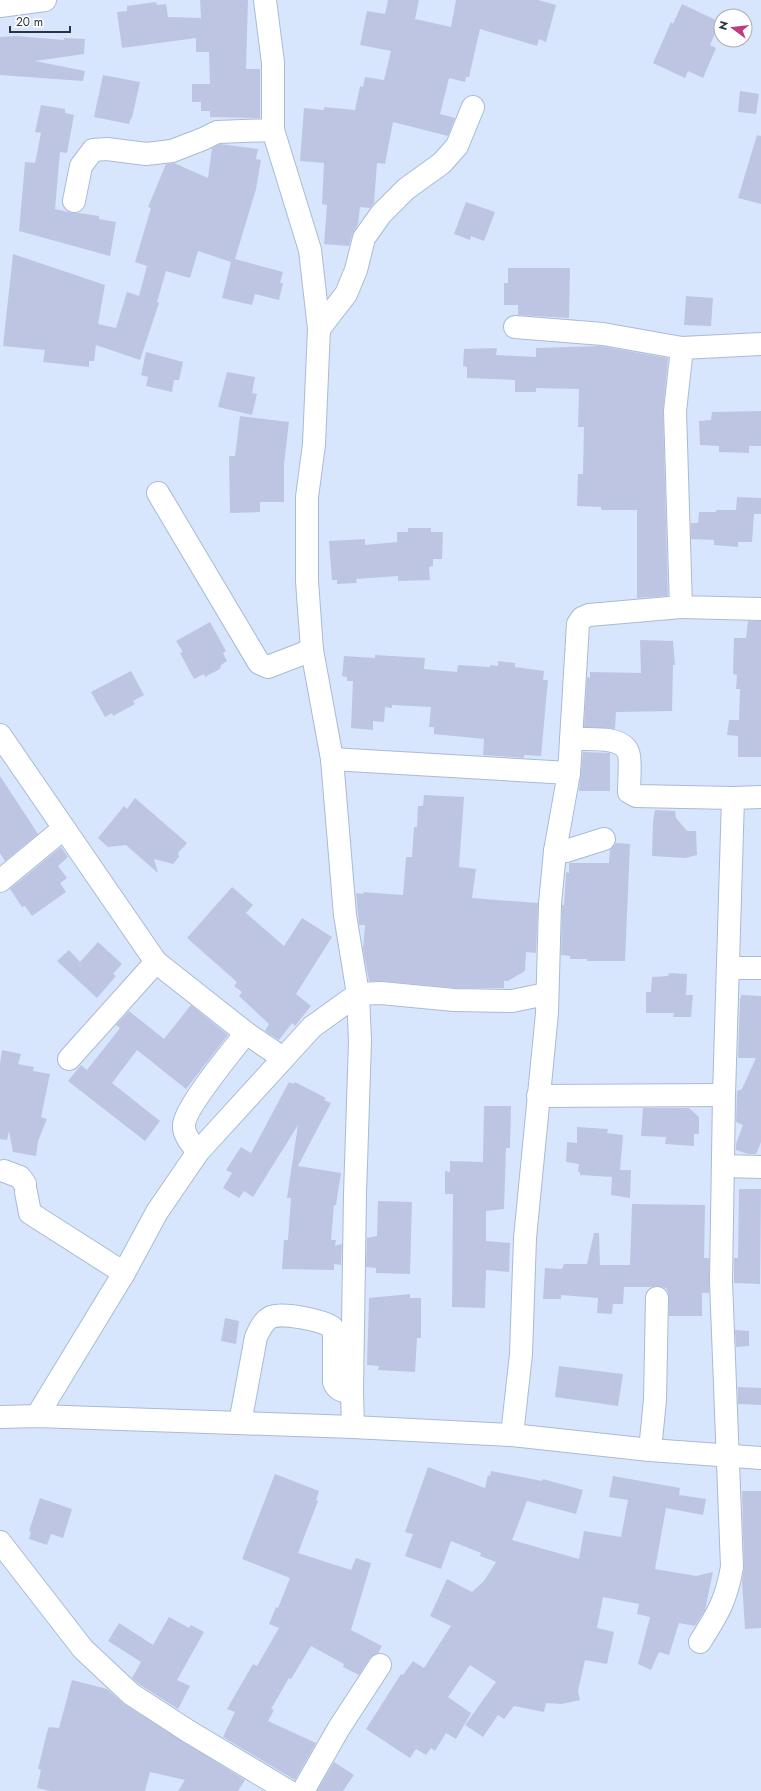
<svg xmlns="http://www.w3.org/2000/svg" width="761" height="1791" viewBox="0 0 761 1791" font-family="Jost,sans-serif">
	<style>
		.building { fill: #bec5e3 }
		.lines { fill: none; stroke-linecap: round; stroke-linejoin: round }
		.minor-casing { stroke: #a8bbd5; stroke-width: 24 }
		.major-casing { stroke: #a8bbd5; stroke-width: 24 }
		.minor { stroke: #fff; stroke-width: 22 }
		.major { stroke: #fff; stroke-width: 22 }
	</style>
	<rect width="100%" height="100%" fill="#d7e6fc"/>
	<g class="building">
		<polygon points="200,0 248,0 246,69 260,69 260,118 210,117 210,111 201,111 201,102 192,102 192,84 210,84 209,52 196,52 196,38 122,48 117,12 127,11 127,6 156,2 157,5 166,4 168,17 201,18"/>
		<polygon points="388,0 419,0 415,19 451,27 456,0 538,0 556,5 546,42 539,39 537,46 480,29 469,77 466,77 465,82 449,78 440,114 455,118 448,136 393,122 385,164 377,163 374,203 370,208 360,207 358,224 352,235 349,246 324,244 327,205 322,204 324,163 300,161 304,108 324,110 324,107 355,110 360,86 363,87 365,77 384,80 391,51 360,45 367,11 385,14"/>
		<polygon points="682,4 720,22 710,45 716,48 703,78 688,71 685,78 653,63 671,22 673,24"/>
		<polygon points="16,36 64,40 64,38 85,39 84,54 35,61 85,71 83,81 0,75 0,37"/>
		<polygon points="103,75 140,82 132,118 131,118 129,124 94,117"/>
		<polygon points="740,91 759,94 756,114 738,112"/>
		<polygon points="41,105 65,109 65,113 74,115 67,153 60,152 55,209 72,213 79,213 99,216 99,219 116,222 110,256 19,231 25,162 35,163 41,133 35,132"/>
		<polygon points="757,135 761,136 761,204 738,198"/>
		<polygon points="220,144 258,149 256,159 261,160 256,189 235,259 283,272 280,283 283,283 279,300 255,294 252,305 222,298 231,262 198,251 190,278 166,271 157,302 159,303 140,360 96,345 94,361 89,361 89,367 43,362 45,350 3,346 13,254 105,285 98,324 116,328 127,292 139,296 147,266 135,262 151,208 148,207 166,164 174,163 208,178 212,148"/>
		<polygon points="466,202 495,212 484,241 471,236 470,240 454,234"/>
		<polygon points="508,268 570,268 569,318 518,315 518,305 504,305 504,283 508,283"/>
		<polygon points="686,296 713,298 711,326 684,325"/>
		<polygon points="600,346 668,358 663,411 668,596 637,598 637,510 601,510 601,507 577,506 578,474 583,474 584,427 578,427 579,389 536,388 536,392 515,392 515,380 467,378 467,367 463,366 464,349 497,348 496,355 536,357 536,348"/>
		<polygon points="146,352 183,362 179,380 174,380 172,392 146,386 148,377 141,375"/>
		<polygon points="227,372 255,377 252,393 257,394 252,415 218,407"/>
		<polygon points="761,411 761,446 749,446 749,453 719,452 719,446 700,445 699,421 711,420 712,412"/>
		<polygon points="240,416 289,422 284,464 284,502 260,502 260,512 230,513 229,456 235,456"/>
		<polygon points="737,497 761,498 761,514 754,514 752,542 738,542 738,547 714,545 714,540 691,539 691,523 698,523 699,512 716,512 716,510 736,510"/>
		<polygon points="408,528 431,528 431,532 443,532 442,559 433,559 433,566 429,567 430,580 398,581 398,576 356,579 357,583 337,584 337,580 332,580 329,541 365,539 365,545 397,542 397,532 408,532"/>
		<polygon points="748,621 761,621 761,757 738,757 738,736 727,735 729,720 739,720 740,689 736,689 737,675 733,674 734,638 746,638"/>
		<polygon points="210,622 226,651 223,653 227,661 221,665 220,669 205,677 204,674 194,679 180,653 183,652 176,641"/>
		<polygon points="640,640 673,641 675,665 673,665 672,711 616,712 615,729 584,727 587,677 590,678 590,672 641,673"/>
		<polygon points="375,655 425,658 424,669 457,672 458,665 490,667 490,665 498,666 498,661 515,663 515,667 544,671 543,680 548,680 541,756 524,755 524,758 483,755 484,739 434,734 434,727 429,727 431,707 392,705 392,708 385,707 384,722 373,721 373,730 351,728 353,681 347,681 347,677 342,676 344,656 375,658"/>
		<polygon points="131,671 144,695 133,701 135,704 113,716 112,713 105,717 91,692"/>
		<polygon points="583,752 610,753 610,791 579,791"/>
		<polygon points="0,776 38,834 5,861 0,853"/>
		<polygon points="424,795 464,797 459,867 476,869 472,898 538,903 536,953 526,952 525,971 508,981 504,981 504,988 455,988 382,981 369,981 363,949 365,925 359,925 356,893 364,894 363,892 403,895 406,857 412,857 414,827 417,827 418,806 423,806"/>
		<polygon points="135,798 187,843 178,853 179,857 173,864 154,859 158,873 126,845 108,847 98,838 124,806 127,809"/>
		<polygon points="655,810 675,811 676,818 687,831 696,831 697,855 685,858 652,856 653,822"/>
		<polygon points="616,843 630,844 625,961 587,961 587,959 570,959 570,956 561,955 562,905 564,905 566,872 569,873 569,863 609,863 610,850"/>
		<polygon points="61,847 68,857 58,866 67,878 60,883 66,892 32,916 25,906 22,907 10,889"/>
		<polygon points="232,887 253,905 246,913 284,946 302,918 332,937 296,994 311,1006 295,1026 292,1023 279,1040 265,1031 269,1024 239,996 242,992 234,986 237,982 187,938"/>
		<polygon points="98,942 122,964 113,974 116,976 97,998 57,961 69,950 80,962"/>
		<polygon points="669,973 687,974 686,995 693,995 691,1017 673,1017 674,1013 646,1013 646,992 651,992 652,977 668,976"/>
		<polygon points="741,995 761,996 761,1142 756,1154 748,1154 736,1150 736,1144 743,1125 736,1122 737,1091 742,1089 756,1058 738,1058 740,998 741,998"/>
		<polygon points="191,1005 228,1035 186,1089 137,1050 112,1083 160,1121 145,1141 68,1081 81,1065 87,1070 120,1028 116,1025 129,1011 164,1039"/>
		<polygon points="2,1050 21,1054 18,1064 34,1067 33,1071 50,1074 41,1117 47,1119 38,1141 36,1156 13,1152 9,1131 7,1140 0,1139 0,1064"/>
		<polygon points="289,1082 293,1084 295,1082 326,1098 324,1100 331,1103 298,1166 341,1173 336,1205 334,1205 331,1240 336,1240 335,1246 342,1244 341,1265 334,1264 334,1270 282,1269 284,1240 288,1240 291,1198 287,1198 298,1125 253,1197 244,1191 239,1198 223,1188 232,1173 226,1170 241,1147 251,1153"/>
		<polygon points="484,1106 511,1106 510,1148 506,1148 504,1209 486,1211 486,1241 510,1243 509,1272 486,1270 485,1308 452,1307 453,1194 445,1194 445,1171 450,1172 450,1161 483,1162"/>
		<polygon points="643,1108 689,1108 699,1117 699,1134 694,1134 694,1146 665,1144 666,1137 641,1136"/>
		<polygon points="577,1127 608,1129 607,1133 623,1135 620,1170 631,1170 630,1198 611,1195 612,1177 580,1175 580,1172 578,1172 579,1164 566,1162 567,1142 577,1143"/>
		<polygon points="739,1189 761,1189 760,1284 734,1283 734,1258 738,1258"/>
		<polygon points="378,1201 412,1202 410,1274 376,1273 376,1268 366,1267 367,1238 377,1236"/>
		<polygon points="632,1204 705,1205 704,1258 709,1258 709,1293 702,1293 702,1316 669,1316 668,1292 666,1288 658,1286 651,1287 624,1287 623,1304 613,1304 612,1314 597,1313 598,1298 561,1295 561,1299 543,1299 545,1268 562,1269 564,1264 587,1264 594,1233 599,1233 600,1265 630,1265"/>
		<polygon points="410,1294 410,1298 421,1298 421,1338 417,1338 415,1372 378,1370 379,1366 367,1365 369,1298"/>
		<polygon points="225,1318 239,1321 236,1344 221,1341"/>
		<polygon points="735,1330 749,1331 749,1346 736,1347"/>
		<polygon points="559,1366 623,1374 618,1406 555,1397"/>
		<polygon points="738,1387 761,1388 761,1405 738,1404"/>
		<polygon points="428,1467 485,1488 488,1475 490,1476 491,1471 542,1481 543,1479 583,1490 576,1514 527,1501 512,1540 579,1559 584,1531 621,1537 628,1500 609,1497 613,1476 680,1488 679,1495 706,1499 703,1515 666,1508 655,1569 696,1576 713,1572 705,1610 695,1626 679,1623 669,1655 659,1652 651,1670 638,1664 650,1617 637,1614 639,1604 603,1597 597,1628 614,1632 607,1664 585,1660 578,1691 580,1700 562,1704 546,1703 544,1712 514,1706 504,1719 498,1715 483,1737 465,1725 496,1682 470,1665 448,1697 471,1713 456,1739 446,1733 435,1751 431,1748 426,1755 416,1749 410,1758 366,1729 401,1674 403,1675 413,1661 424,1668 451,1626 430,1616 447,1579 472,1592 484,1581 496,1562 480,1556 481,1553 451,1541 441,1569 405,1556 413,1534 405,1532"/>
		<polygon points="275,1474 319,1491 316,1500 318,1501 298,1553 351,1570 356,1558 371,1563 351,1630 382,1646 378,1653 370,1658 359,1675 343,1667 344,1664 311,1646 291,1679 289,1678 271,1709 274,1710 268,1721 316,1743 295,1780 223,1737 235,1712 227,1709 253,1664 257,1666 279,1628 269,1624 276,1607 278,1608 290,1578 242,1559"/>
		<polygon points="742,1491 761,1491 761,1628 745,1629 742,1582 744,1567"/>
		<polygon points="40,1498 72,1509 63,1538 51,1534 47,1545 29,1539 31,1532 29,1531"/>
		<polygon points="169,1617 189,1628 191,1625 204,1632 177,1680 190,1686 178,1709 139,1684 132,1678 141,1662 108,1641 119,1623 153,1645"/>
		<polygon points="72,1680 107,1689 124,1704 245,1780 238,1791 178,1791 185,1780 150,1772 145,1791 50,1791 37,1788 41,1770 38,1769 47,1732 49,1727 59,1728"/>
		<polygon points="334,1762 354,1775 343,1791 317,1791"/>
	</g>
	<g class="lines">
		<defs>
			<g id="minor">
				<polyline points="265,0 273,63 273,130 310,250 319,329 314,444 307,497 307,581 312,650 332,759 345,915 358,994 360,1041 355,1194 352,1392 353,1427"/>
				<polyline points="0,6 45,0"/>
				<polyline points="74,201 81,166 93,150 107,149 146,154 172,151 203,139 217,132 273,130"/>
				<polyline points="515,327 603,334 682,348"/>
				<polyline points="319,329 346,294 356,270 364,238 381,214 406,189 442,163 457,146 473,107"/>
				<polyline points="761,344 682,348 675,411 681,607 761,609"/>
				<polyline points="158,493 259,663 268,667 312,650"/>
				<polyline points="0,735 156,962 246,1033 283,1058"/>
				<path d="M 571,739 C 587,740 621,735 628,752 C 631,758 629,783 629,792 L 636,796 L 733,798 L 761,797"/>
				<polyline points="332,759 569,773"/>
				<polyline points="555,851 566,851 604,839"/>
				<polyline points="0,881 63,829"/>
				<polyline points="729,968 761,968"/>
				<polyline points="69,1059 156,962"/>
				<polyline points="538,1096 724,1095"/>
				<path d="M 198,1152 C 192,1144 183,1135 184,1125 C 185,1107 233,1050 246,1033"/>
				<polyline points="724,1166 761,1167"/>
				<polyline points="4,1171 20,1177 25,1184"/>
				<polyline points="26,1192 30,1213 124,1273"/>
				<polyline points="37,1416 124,1273 157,1212 198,1152 312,1027 358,994 381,993 454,1000 512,1001 546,994"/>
				<path d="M 240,1423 L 256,1337 C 260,1329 263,1321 271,1317 C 282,1312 321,1320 332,1327 L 334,1330 L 334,1382 C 337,1391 343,1391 352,1392"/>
				<polyline points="512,1435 521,1354 525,1238 547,1013 550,904 555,851 569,773 578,624 582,618 589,615 681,607"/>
				<polyline points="650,1450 655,1400 657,1298"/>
				<polyline points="0,1542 83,1649 131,1694 188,1731 288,1791"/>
				<path d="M 700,1642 C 718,1613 726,1601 732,1567 L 721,1281 L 724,1095 L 733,798"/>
				<polyline points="303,1791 339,1728 380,1665"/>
			</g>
			<polyline id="major" points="0,1417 37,1416 353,1427 512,1435 650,1450 761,1458"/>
		</defs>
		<use href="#minor" class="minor-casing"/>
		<use href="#major" class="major-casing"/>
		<use href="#minor" class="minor"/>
		<use href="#major" class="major"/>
	</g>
	<g transform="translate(733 28) rotate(285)"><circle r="19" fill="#ffffff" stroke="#abadb2"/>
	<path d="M0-3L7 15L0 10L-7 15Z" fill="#bf3a7f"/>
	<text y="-6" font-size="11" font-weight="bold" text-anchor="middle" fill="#2c333e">N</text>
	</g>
	<path d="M10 26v6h60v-6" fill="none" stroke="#2c333e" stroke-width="2"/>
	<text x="16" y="26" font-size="12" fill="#2c333e" stroke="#ffffff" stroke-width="3" paint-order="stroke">20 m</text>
</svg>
